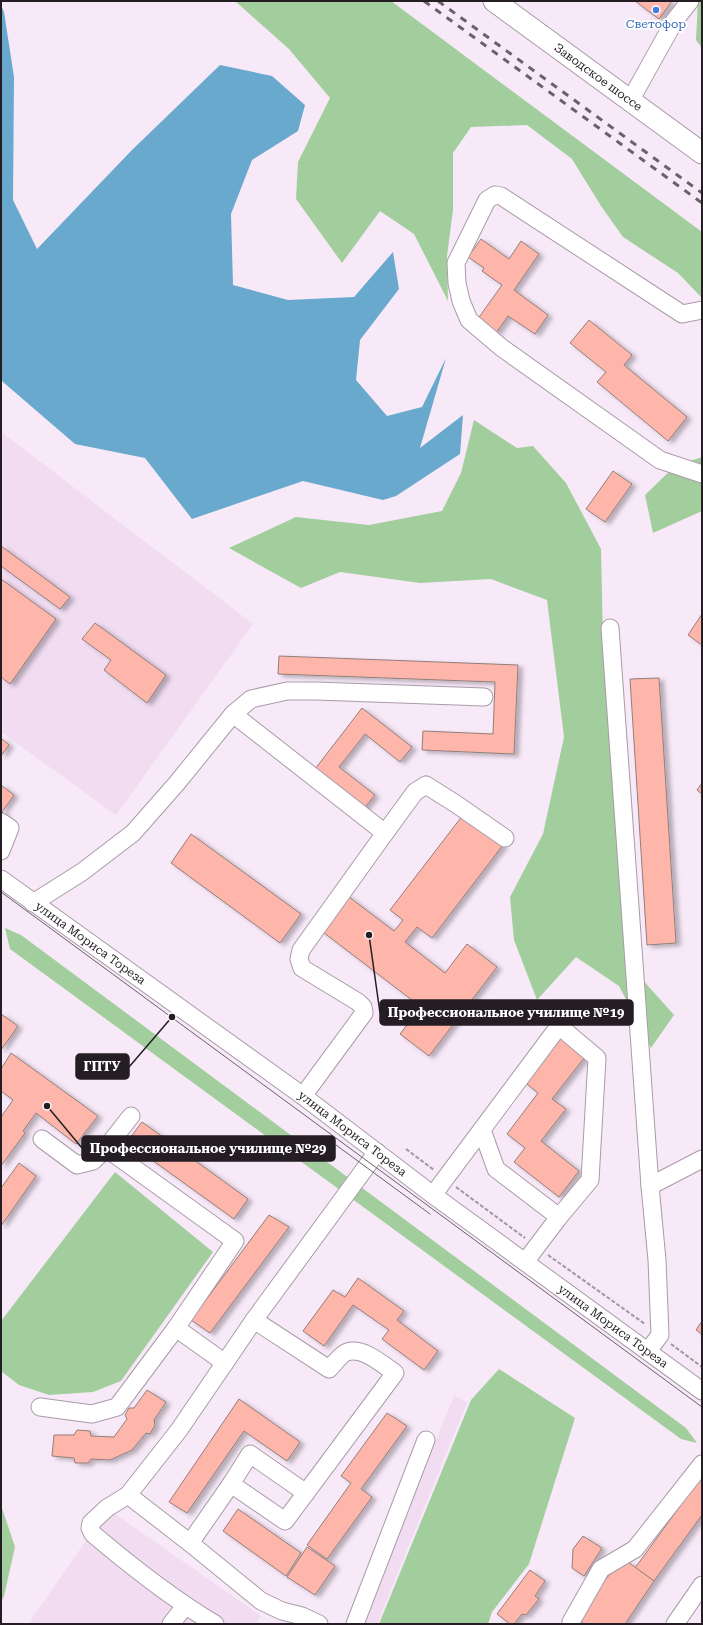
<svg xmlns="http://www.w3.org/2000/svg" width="703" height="1625" viewBox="0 0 703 1625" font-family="'Roboto Serif',serif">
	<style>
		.built { fill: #f1dcf1 }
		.green { fill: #a2ce9d }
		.water { fill: #68a9cd }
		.building { fill: #fdb6a9; stroke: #937e7b; filter: url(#shadow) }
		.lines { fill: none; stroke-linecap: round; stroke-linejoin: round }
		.minor-casing { stroke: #a99ba9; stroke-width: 19 }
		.major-casing { stroke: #a99ba9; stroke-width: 23 }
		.path { stroke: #a196a1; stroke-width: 2; stroke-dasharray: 4 2; stroke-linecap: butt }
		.minor { stroke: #fff; stroke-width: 17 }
		.major { stroke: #fff; stroke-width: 21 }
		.tram { stroke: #696069; stroke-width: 1 }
		.rail { stroke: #696069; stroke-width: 3; stroke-dasharray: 7 7; stroke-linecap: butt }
		.shop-dot { fill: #3f7fe0; stroke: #fff; stroke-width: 1.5 }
		.labels { text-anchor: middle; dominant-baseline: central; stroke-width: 3.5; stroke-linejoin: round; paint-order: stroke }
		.shop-label { font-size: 12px; fill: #366cbe; stroke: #fff }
		.street-label { font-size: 12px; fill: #241e24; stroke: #fff }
		.leader { fill: none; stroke: #241e24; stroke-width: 1.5 }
		.callout-dot { fill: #241e24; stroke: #fff; stroke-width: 1.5 }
		.callout { fill: #241e24; stroke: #241e24; stroke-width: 1.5 }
		.callout-label { font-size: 13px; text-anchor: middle; font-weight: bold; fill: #fff }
	</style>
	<defs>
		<filter id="shadow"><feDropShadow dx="4.5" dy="2.5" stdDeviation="2" flood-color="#0004"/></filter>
	</defs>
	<rect width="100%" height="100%" fill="#f8e9f8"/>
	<g class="built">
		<polygon points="1,432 253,624 116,815 1,732"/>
		<polygon points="454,1396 467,1402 377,1624 361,1624"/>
		<polygon points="108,1509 261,1616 256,1624 28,1624"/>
	</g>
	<g class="green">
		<polygon points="235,1 391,1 702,232 702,298 678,273 623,237 601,206 572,159 527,125 471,127 453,153 453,210 447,256 448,301 414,234 380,211 342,263 296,199 298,162 330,98 289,49"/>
		<polygon points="698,1 702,1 702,48 696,40"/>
		<polygon points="474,420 517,448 533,446 566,483 601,549 603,641 633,969 674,1015 651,1048 619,986 576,957 537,1000 514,940 510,897 543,834 564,737 547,600 491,579 420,583 340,572 301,588 229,548 296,517 369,525 442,511 461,473"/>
		<polygon points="702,457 702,511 653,533 645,495 675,466"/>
		<polygon points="5,928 21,935 686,1428 697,1443 681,1439 10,949"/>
		<polygon points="115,1172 213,1252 121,1381 93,1392 49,1395 19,1385 1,1371 1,1321"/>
		<polygon points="499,1369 575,1418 529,1564 492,1612 488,1624 379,1624 471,1400"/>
		<polygon points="1,1505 15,1547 4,1596 1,1603"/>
	</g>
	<polygon class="water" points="1,5 4,12 14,77 13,200 37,249 132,150 220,65 272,76 305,105 298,131 252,160 231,214 233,285 288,300 354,297 393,252 399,289 360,340 356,380 387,416 422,407 446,358 420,448 463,415 460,454 396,496 383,500 303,481 192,519 145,458 75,444 3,382 1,379"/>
	<g class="building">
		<polygon points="635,1 672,1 659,19"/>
		<polygon points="481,239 509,259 521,241 539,254 514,290 548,315 535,334 508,316 496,333 477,320 502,285 482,271 484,268 468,257"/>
		<polygon points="589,320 632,355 624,365 687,417 668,441 597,382 606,372 570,343"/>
		<polygon points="613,471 632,484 605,522 586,509"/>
		<polygon points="1,546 70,597 60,609 1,566"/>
		<polygon points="1,579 56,619 10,684 1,677"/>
		<polygon points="702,614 702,645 688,635"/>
		<polygon points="95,623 166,675 147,703 104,670 111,660 82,639"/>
		<polygon points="279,656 518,665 514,754 422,750 423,731 493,734 495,682 278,674"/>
		<polygon points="659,678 676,943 647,945 630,679"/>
		<polygon points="362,708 412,747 400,762 365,734 339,767 375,795 361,812 312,773"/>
		<polygon points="1,738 9,745 1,756"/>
		<polygon points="702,783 702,794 697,790"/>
		<polygon points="1,785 14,795 2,812 6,815 1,822"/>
		<polygon points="463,815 503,845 432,938 417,927 405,942 445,973 467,944 497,967 429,1056 400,1034 421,1007 319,929 345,894 394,931 403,920 390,910"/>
		<polygon points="191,834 301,914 280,943 171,863"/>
		<polygon points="1,1014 18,1026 1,1050"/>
		<polygon points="561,1031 588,1053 552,1099 566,1109 541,1141 579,1171 559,1197 514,1162 525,1148 507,1134 538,1093 522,1080"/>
		<polygon points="11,1053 98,1116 76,1144 36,1113 23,1131 25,1133 1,1166 1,1117 13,1100 1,1091 1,1069"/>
		<polygon points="142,1122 248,1199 234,1219 127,1142"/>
		<polygon points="19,1163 36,1176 1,1226 1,1188"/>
		<polygon points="269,1215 289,1227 210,1333 191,1320"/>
		<polygon points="358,1278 404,1311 397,1320 438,1351 424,1370 382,1339 389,1330 353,1305 324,1346 303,1331 333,1290 345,1297"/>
		<polygon points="702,1321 702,1334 696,1330"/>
		<polygon points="147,1390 166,1402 154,1420 155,1425 150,1434 146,1433 132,1450 110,1460 91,1459 88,1463 75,1463 74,1458 52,1456 54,1435 74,1435 77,1430 90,1431 91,1436 114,1437 127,1419 125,1415 129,1408 134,1408"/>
		<polygon points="239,1399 300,1442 287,1461 244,1431 187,1513 169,1502"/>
		<polygon points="387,1413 407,1426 361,1489 372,1497 327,1559 307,1545 351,1483 341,1476"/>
		<polygon points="702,1476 702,1515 654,1581 635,1568"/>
		<polygon points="238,1509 301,1553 286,1576 223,1531"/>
		<polygon points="583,1536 602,1548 584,1576 572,1568 573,1549"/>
		<polygon points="307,1547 335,1566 315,1595 287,1577"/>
		<polygon points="628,1562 654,1581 625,1624 583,1624 581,1620 589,1600 610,1574"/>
		<polygon points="530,1570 545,1581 535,1596 539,1599 526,1615 522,1614 514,1624 510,1624 497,1614"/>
	</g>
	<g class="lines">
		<defs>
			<g id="minor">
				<polyline points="630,101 675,20 690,1"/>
				<polyline points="702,310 682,314 501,196 495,195 487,200 456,263 457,283 461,301 469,320 502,348 660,460 702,474"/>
				<polyline points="610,628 650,1186 657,1260 660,1335 648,1351"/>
				<polyline points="233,714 251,699 287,691 316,691 484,697"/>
				<polyline points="385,833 415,792 426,785 456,804 505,838"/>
				<polyline points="1,851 10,828 1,822"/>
				<path id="s1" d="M 1,879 L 303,1096 L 433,1195 L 702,1391"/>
				<polyline points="33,903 82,872 133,833 177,783 233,714 385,833 301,950 299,959 302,968 358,1002 363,1007 364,1013 303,1096"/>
				<polyline points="131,1116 106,1148 235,1241 176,1328 225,1363"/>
				<polyline points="482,1130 496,1169 559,1217 525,1262"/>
				<polyline points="42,1139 77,1165 93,1161 106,1148"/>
				<polyline points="650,1186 702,1159"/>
				<polyline points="433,1195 559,1026 597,1058 590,1180 559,1217"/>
				<polyline points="40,1407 92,1414 117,1407 176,1328"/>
				<polyline points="231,1484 250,1454 306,1493"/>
				<path d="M 128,1495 L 190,1543 L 231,1484 L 285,1521 L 395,1373 C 382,1364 363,1347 347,1352 C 341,1354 334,1364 329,1369 L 254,1320"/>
				<polyline points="190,1543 261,1601 282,1611 302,1616 319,1624"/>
				<polyline points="171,1624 185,1606"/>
				<path d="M 215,1624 C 171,1598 132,1567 93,1534 L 90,1528 L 91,1523 L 107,1508 L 128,1495 L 179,1430 L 254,1320 L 377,1152"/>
				<polyline points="355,1624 426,1440"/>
				<polyline points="572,1624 571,1622 601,1569 635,1549 702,1464"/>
				<polyline points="675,1624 702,1585"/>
			</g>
			<g id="major">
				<path id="s2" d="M 494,1 L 702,153"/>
			</g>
		</defs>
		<use href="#minor" class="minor-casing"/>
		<use href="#major" class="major-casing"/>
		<g class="path">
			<polyline points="406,1149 434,1170"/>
			<polyline points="456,1187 525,1238"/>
			<polyline points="548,1255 645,1324"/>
			<polyline points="671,1344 702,1367"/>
		</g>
		<use href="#minor" class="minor"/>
		<use href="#major" class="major"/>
		<g class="tram">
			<polyline points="1,892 702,1407"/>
			<polyline points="336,1145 430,1214"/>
		</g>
		<g class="rail">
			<polyline points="424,1 702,203"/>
			<polyline points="438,1 702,193"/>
		</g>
	</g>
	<circle class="shop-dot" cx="656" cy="10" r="4"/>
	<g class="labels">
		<g class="shop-label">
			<text x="656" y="24">Светофор</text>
		</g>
		<g class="street-label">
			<text stroke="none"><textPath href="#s2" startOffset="129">Заводское шоссе</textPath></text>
			<text stroke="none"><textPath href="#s1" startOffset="110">улица Мориса Тореза</textPath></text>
			<text stroke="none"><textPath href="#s1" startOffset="434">улица Мориса Тореза</textPath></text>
			<text stroke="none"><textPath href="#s1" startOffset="758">улица Мориса Тореза</textPath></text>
		</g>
	</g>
	<path class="leader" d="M369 935L380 1013M172 1017L129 1067M47 1106L82 1148"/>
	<g class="callout-dot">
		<circle cx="369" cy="935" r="4"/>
		<circle cx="172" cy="1017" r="4"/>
		<circle cx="47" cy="1106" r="4"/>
	</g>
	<g class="callout">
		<rect x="380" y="1000" width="253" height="25" rx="4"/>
		<rect x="76" y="1054" width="53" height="25" rx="4"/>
		<rect x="82" y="1136" width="253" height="25" rx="4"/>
	</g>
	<g class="callout-label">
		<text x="506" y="1017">Профессиональное училище №19</text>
		<text x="102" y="1071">ГПТУ</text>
		<text x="208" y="1153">Профессиональное училище №29</text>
	</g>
	<rect width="703" height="1625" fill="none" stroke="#241e24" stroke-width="4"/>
</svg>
